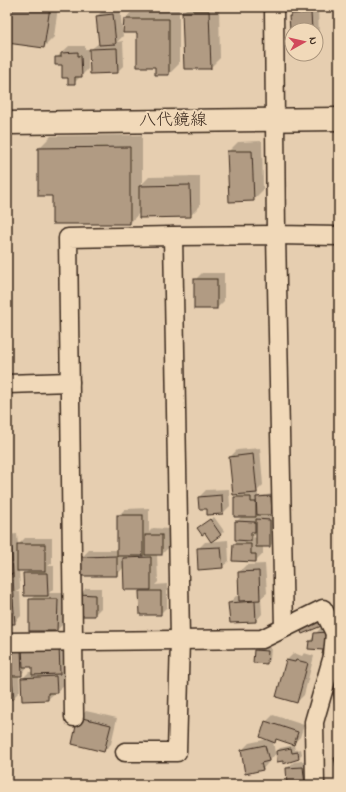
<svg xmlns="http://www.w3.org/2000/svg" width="346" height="792" viewBox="0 0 346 792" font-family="'Indie Flower','Klee One',sans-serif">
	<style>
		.shadow { fill: #0003; fill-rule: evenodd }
		.building { fill: #b19b83; stroke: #3b2a1e }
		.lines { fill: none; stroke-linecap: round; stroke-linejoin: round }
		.minor-casing { stroke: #3b2a1e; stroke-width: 21 }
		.major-casing { stroke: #3b2a1e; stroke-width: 25 }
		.minor { stroke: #f1d9b9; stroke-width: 18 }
		.major { stroke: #f1d9b9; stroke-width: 22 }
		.labels { text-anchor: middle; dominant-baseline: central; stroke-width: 4; stroke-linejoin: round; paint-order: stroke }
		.street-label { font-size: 17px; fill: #3b2a1e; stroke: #f1d9b9 }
	</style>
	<rect width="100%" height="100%" fill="#e6ceb0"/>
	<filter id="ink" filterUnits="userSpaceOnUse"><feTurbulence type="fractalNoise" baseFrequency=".025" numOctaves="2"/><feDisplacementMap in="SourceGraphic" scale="8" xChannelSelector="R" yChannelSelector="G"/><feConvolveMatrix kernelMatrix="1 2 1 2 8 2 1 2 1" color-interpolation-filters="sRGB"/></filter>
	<g filter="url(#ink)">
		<g class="shadow">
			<polygon points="9,7 58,7 54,37 44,47 7,42"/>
			<polygon points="188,7 219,7 220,58 210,68 183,12"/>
			<polygon points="299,7 318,7 319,38 316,41 316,30 293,30 290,17"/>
			<polygon points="120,8 123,36 117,42 123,41 124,65 117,72 90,50 99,43 97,16 104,9"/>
			<polygon points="134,9 179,9 179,64 169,74 156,74 156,66 138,32 125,19"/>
			<polygon points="69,46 85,46 85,49 88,49 88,69 74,83 69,77 63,64 56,58"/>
			<polygon points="142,135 142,184 149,177 200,176 200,206 190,216 140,212 130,223 53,195 39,148 51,136"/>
			<polygon points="262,141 263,190 253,200 228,152 238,142"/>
			<polygon points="202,273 224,273 224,301 217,308 195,308 195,280"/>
			<path d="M 260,448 L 263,485 L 258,490 L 258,496 L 274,494 L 274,510 L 272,513 L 277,513 L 277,539 L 270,546 L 263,546 L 263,554 L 256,561 L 233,560 L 234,544 L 238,539 L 236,522 L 242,516 L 235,497 L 239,494 L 230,457 L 237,450 ZM 257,533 L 257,538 L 253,537 Z"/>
			<polygon points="229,489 230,506 223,513 208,514 208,508 199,497 206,490"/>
			<polygon points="7,494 8,510 7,511"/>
			<polygon points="149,508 149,532 153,528 169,529 168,548 162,554 157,554 158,582 155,585 167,584 167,607 160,614 140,592 143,589 124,567 117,575 82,557 89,550 118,550 118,516 125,509"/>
			<polygon points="214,517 224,531 220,535 198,528"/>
			<polygon points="17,534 18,545 25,538 52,538 52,563 48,566 54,566 54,588 49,593 64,593 64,623 57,630 30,600 35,595 24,574 29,570 19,570 20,589 17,592 20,592 21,616 14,623 7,623 7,535"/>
			<polygon points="228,540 229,561 222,567 198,549 205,542"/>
			<polygon points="265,564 267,593 261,598 262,614 256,621 229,603 236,596 240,596 239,572 246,565"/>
			<polygon points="86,588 101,588 101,608 94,615 80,595"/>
			<polygon points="339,607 339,620 332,614"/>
			<polygon points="322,626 334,626 324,649 310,641"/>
			<polygon points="65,639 67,666 63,670 64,685 48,699 22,679 29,672 33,672 33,666 28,666 21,675 19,675 20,691 13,698 7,698 7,643"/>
			<polygon points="258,647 271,648 270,660 266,663 255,650"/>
			<polygon points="294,653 302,656 304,653 314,656 304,695 297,702 287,660"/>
			<polygon points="339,684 339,702 334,689"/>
			<polygon points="86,711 117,718 111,744 104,751 79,718"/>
			<polygon points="273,715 304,725 300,737 293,744 278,738 275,741 273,741 275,753 280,748 294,745 295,750 301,749 302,754 298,758 277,752 262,770 242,750 249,743 268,739 266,722"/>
			<polygon points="310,760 312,785 288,785 287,768 294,762"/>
		</g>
		<g class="building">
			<polygon points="8,7 50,7 44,48 7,43"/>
			<polygon points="182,11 209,11 211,69 184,69"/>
			<polygon points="311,13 312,30 290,30 289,16 291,16 291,14"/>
			<polygon points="113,14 116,44 99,45 96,16"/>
			<polygon points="124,19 169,19 169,75 155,75 155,67 137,67 137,33 123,33"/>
			<polygon points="117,48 118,73 90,74 89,49"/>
			<polygon points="78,52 78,56 81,56 82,77 75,77 75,84 68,84 68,78 62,78 62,65 55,65 55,57 61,57 61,53"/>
			<polygon points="130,147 130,224 52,224 52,196 38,196 38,148"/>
			<polygon points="227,151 252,151 254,201 229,202"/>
			<polygon points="190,185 191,217 139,218 139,186"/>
			<rect x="194" y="279" width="23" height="30"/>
			<polygon points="253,454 257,493 233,495 229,457"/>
			<polygon points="222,495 223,514 207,515 207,509 199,509 198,497"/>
			<polygon points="271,496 272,515 257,515 256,497"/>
			<polygon points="234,497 251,497 251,502 256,502 256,517 234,517"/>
			<rect x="117" y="515" width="26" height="41"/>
			<polygon points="210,519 221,535 211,542 205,533 202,535 197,528"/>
			<polygon points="256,519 270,520 270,547 256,547"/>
			<polygon points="235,521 255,522 255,532 251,532 251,541 235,540"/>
			<rect x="145" y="535" width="17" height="20"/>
			<polygon points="11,540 13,574 7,574 7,541"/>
			<rect x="17" y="544" width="28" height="27"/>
			<polygon points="233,544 251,544 251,554 256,554 256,562 232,561"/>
			<polygon points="221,547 223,568 198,570 197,548"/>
			<polygon points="117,556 117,576 81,576 81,557"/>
			<polygon points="151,557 151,590 124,590 123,558"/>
			<polygon points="259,571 260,600 239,601 238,572"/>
			<polygon points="23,573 47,573 48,596 24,596"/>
			<polygon points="7,574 13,574 14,597 7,597"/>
			<polygon points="139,591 161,591 161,615 140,615"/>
			<polygon points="79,594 95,595 95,616 78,616"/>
			<polygon points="7,599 13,599 15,624 7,624"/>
			<polygon points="29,599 58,599 57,631 29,631"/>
			<polygon points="255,601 256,622 230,623 228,603"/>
			<polygon points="321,619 324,625 302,634 300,629"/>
			<polygon points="327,632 327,654 322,654 323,650 308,649 309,641 313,641 314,633"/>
			<polygon points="59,645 60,674 32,675 32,667 23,667 22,647"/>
			<polygon points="7,649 21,649 22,676 7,676"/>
			<polygon points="254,650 268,651 267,664 253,663"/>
			<polygon points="286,660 295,662 296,660 308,663 297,703 276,697"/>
			<polygon points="56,676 57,693 48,693 48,700 22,701 21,678"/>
			<polygon points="7,678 12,678 14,699 7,699"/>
			<polygon points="339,688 339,703 335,704 333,689"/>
			<polygon points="78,717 111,725 104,752 72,744"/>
			<polygon points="265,721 298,732 294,745 276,739 275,743 260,737"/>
			<polygon points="265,745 269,761 261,763 263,770 245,774 241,750"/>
			<polygon points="291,748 292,753 298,752 299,759 283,764 283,761 277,762 276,751"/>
			<polygon points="339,757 339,777 334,758"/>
			<polygon points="303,767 305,785 287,785 286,768"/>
		</g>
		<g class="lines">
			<defs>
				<g id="minor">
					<polyline points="274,7 276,235 339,236"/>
					<polyline points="173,236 276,235 284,628"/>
					<polyline points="7,384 70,382"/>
					<polyline points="7,642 262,639 323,609 335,633 339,634"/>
					<polyline points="74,717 68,238 173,236 180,639 177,752 125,752"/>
					<polyline points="315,785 314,722 333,656 335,633"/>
				</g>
				<polyline id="major" points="7,123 339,119"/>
			</defs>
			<use href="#minor" class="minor-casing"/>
			<use href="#major" class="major-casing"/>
			<use href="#minor" class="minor"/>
			<use href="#major" class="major"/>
		</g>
	</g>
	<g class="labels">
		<g class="street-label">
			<text x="173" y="120">八代鏡線</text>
		</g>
	</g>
	<rect width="346" height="792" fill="none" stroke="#f1d9b9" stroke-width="24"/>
	<rect x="12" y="12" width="322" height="768" fill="none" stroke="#3b2a1e" stroke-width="1.5" filter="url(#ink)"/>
	<g transform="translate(304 42) rotate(82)"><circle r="19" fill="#f1d9b9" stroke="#a8937b"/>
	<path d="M0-3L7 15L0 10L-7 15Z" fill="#d1495b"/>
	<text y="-6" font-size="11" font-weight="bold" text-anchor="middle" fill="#3b2a1e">N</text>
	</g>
</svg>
